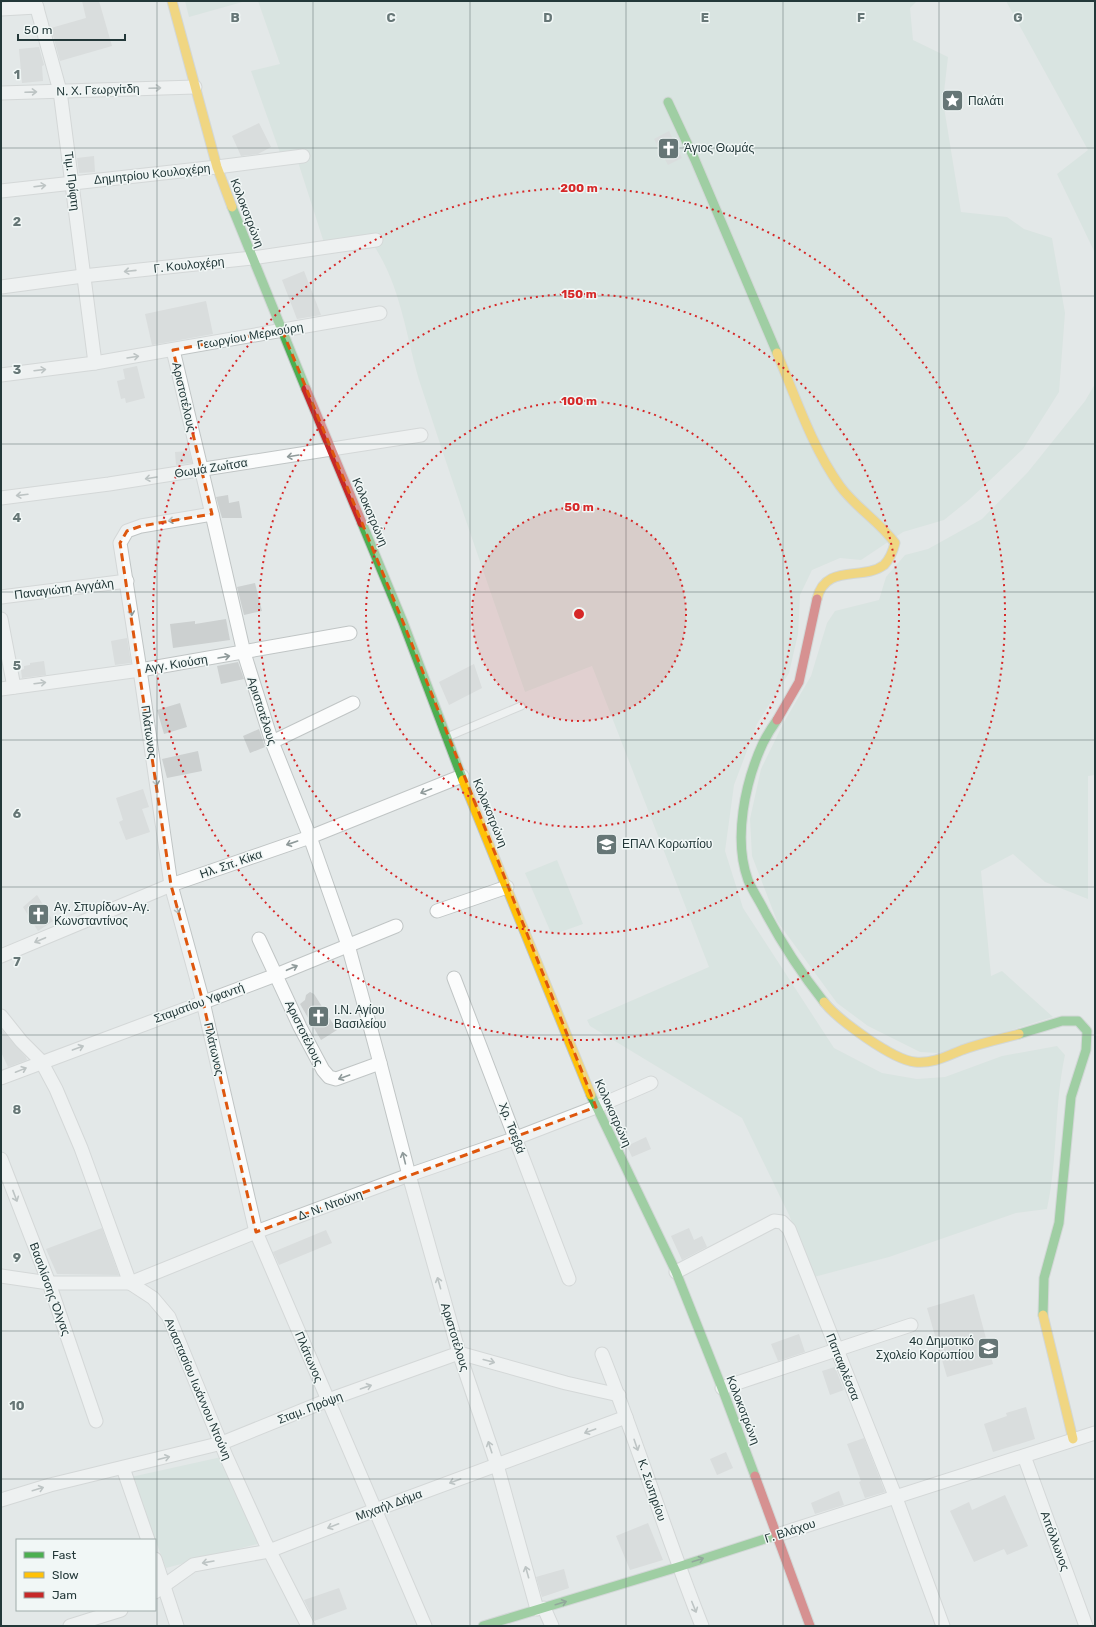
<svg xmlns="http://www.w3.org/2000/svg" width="1096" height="1627" viewBox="0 0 1096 1627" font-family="Rubik,sans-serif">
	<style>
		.green { fill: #cde0d9 }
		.building { fill: #ccd0d0 }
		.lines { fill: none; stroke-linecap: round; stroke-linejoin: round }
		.lane-casing { stroke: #c0c5c5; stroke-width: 9 }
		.street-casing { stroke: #c0c5c5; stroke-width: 15 }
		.fast-casing { stroke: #bdc4c3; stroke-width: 11 }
		.slow-casing { stroke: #bdc4c3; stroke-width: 11 }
		.jam-casing { stroke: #bdc4c3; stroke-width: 11 }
		.lane { stroke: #fbfcfc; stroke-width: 7 }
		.street { stroke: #fbfcfc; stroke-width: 13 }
		.fast { stroke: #4caf50; stroke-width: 9 }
		.slow { stroke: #ffc107; stroke-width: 9 }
		.jam { stroke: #c62828; stroke-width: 9 }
		.oneway { stroke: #8f9a9a }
		.oneway2 { stroke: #2f5c40 }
		.marked { fill: none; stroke: #de570e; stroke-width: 3; stroke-dasharray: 8 5; stroke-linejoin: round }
		.grid { fill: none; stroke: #667676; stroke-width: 1; stroke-opacity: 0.55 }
		.ring { fill: none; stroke: #d62828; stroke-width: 2; stroke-dasharray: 2 4 }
		.labels { text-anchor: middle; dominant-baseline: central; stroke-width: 3; stroke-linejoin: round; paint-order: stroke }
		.street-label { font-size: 12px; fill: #233839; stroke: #f1f7f6 }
		.poi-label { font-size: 12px; fill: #233839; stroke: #f1f7f6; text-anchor: start }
		.grid-label { font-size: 13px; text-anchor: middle; font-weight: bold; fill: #667676; stroke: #f1f7f6; stroke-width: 3; stroke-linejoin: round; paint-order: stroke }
		.centre { fill: #d62828; stroke: #f1f7f6; stroke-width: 2 }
		.ring-label { font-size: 12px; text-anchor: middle; font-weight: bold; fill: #d62828; stroke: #f1f7f6; stroke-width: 3; stroke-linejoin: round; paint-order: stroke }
	</style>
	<rect width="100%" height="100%" fill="#e3e8e8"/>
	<g class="green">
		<polygon points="185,1 246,1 189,17"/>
		<path d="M 258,1 L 917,1 L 910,8 L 913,40 L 948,57 L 943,101 L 961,212 L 1007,217 L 1024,229 L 1052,238 L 1065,313 L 1059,392 L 1023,449 L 970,499 L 944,520 L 903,532 L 861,560 L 840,558 L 812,570 L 800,595 L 798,634 L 789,673 L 757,724 L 734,785 L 725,851 L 743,908 L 834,1048 L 882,1073 L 917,1079 L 945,1077 L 1002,1056 L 1057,1046 L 1065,1055 C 1054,1106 1058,1159 1047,1209 L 1016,1213 L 889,1257 L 814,1277 L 789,1215 L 742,1118 L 590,1026 L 587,1020 L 709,967 L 592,666 L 525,692 C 490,590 454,488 421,386 C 406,339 402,288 374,246 L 327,252 L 298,162 L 284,164 L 251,71 L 280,64 Z"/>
		<polygon points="1006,1 1095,1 1095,253 1057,174 1088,150"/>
		<polygon points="1095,384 1095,775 1088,776 1088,899 1045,882 1013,854 981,871 991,976 1002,971 1053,1017 938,1053 920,1052 868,1026 837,1003 777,921 752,856 750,819 761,769 784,722 811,676 827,623 835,611 879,600 886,577 905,555 928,549 982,519 1028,472 1085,401"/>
		<polygon points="557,860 583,924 552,935 525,873"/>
		<polygon points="226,1456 265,1542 166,1568 131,1477"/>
	</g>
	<g class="building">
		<polygon points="82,1 99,1 112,46 60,61 51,28 86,18"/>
		<polygon points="39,47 44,65 42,66 43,81 22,83 19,49"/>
		<polygon points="259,123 271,147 258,154 241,156 232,136"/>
		<polygon points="669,131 682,158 668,165 654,139"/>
		<polygon points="94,156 95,172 79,173 77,158"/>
		<polygon points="304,271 321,315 297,319 282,280"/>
		<polygon points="206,301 213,334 152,345 145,314"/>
		<polygon points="137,366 145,398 126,403 125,398 121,399 117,381 125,379 123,369"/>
		<polygon points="189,451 192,463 176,465 175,452"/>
		<polygon points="228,495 229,503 239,501 242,518 222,518 216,497"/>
		<polygon points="255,583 262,611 244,615 237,587"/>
		<polygon points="226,619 230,640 173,648 170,624 195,621 195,624"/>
		<polygon points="127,638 131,663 115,665 111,641"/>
		<polygon points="44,661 46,675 22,678 21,670 24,669 24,666 30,665 30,663"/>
		<polygon points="238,662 244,679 221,684 217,666"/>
		<polygon points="474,664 482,688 449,705 439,682"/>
		<polygon points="180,703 187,727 164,734 157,710"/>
		<polygon points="259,729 265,747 250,753 243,736"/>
		<polygon points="198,751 202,771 167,778 162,759"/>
		<polygon points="143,789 149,807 142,809 150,832 126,840 119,822 123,820 116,798"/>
		<polygon points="37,895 53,921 38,931 23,907"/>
		<polygon points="310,992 314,994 337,1030 321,1040 300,1004 305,1000 306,995"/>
		<polygon points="1,1029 26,1057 27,1060 8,1067 1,1052"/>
		<polygon points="646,1137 651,1149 632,1157 627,1146"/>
		<polygon points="102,1228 119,1275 57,1274 46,1249"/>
		<polygon points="689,1228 694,1240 702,1236 707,1247 682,1260 671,1236"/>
		<polygon points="326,1230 332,1243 279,1265 273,1252"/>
		<polygon points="974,1294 993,1364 947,1377 927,1308"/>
		<polygon points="799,1334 805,1352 778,1361 771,1344"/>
		<polygon points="835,1367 844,1390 830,1395 822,1371"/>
		<polygon points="1026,1407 1035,1439 993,1452 984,1424 1007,1416 1006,1413"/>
		<polygon points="864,1438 885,1492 865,1498 859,1482 861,1481 847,1444"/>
		<polygon points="726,1452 733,1468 717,1475 710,1459"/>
		<polygon points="839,1491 844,1505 815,1514 811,1503"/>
		<polygon points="1005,1495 1028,1546 1007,1555 1004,1549 974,1562 950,1511 969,1502 972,1510"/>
		<polygon points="648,1523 663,1560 630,1570 616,1536"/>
		<polygon points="564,1569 569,1588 542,1597 536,1577"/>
		<polygon points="339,1588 347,1609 314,1621 304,1600"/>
	</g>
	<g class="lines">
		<defs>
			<polyline id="lane" points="447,737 521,706"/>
			<g id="street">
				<polyline points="35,1 60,91 95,363"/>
				<polyline points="1,9 37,7"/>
				<polyline points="1,93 195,87"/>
				<polyline points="1,191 217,167 303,156"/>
				<polyline points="1,287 83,276 252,258 376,240"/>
				<polyline points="173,350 212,514 244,653 272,742 310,837 348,945 380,1063 409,1175 459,1353 497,1465 537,1609"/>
				<polyline points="1,375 95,363 380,313"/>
				<polyline points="1,498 109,484 421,435"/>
				<polyline points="212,514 141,526 127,531 120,543 140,670 171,885 203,1002 256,1232 425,1626"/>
				<polyline points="1,597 127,581"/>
				<polyline points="1,619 14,687"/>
				<polyline points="1,689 140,670 350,633"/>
				<polyline points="272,742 353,703"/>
				<polyline points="437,911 507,887"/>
				<polyline points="259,939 300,1027 323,1070 329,1077 336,1079 380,1063"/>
				<polyline points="1,956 171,885 310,837 462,776"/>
				<polyline points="454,978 569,1279"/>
				<polyline points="1,1016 21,1041 41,1061 56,1089 81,1148 130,1283 153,1298 169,1317 226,1456 265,1542 308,1626"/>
				<polyline points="1,1078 276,975 396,926"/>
				<polyline points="1,1159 49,1283 96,1421"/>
				<polyline points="676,1272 774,1221 782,1222 789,1229 896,1498 943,1626"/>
				<polyline points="1,1276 49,1283 130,1283 256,1232 409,1175 516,1138 596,1107 651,1083"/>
				<path d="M 602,1354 C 638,1444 666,1536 702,1626"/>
				<polyline points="722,1388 911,1325"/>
				<polyline points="1024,1456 1086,1626"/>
				<polyline points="123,1468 148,1540"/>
				<polyline points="1,1500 50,1485 222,1443 328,1400 459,1353 566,1383 619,1395"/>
				<polyline points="777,1535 1095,1433"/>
				<polyline points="155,1559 177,1626"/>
				<polyline points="155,1592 193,1565 269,1551 375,1510 626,1417"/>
				<polyline points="544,1608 552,1626"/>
				<polyline points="70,1626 121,1610"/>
			</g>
			<g id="fast">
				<polyline points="668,102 695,160 777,353"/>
				<polyline points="232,207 306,389"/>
				<polyline points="362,523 403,622 463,780"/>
				<path d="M 777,720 C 772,727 767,735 763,743 C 745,782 733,839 748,880 C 752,890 759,900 764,910 C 781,942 801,973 824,1002"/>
				<polyline points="1019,1034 1062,1021 1078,1021 1087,1031 1086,1050 1071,1097 1059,1223 1044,1278 1043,1315"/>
				<polyline points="591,1095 676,1272 722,1388 755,1476"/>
				<polyline points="483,1626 678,1567 777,1535"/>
			</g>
			<g id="slow">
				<polyline points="172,1 217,167 232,207"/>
				<path d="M 777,353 C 796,398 812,447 840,486 C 856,508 879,521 895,543 C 893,551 890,559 884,565 C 863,581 825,563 817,599"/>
				<polyline points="463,780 591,1095"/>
				<path d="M 824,1002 C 838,1020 893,1060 915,1062 C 932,1064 947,1056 962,1050 C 981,1043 1000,1039 1019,1034"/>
				<polyline points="1043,1315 1073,1439"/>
			</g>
			<g id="jam">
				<polyline points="306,389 362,523"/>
				<polyline points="777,720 799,682 817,599"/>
				<polyline points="755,1476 810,1626"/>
			</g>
		</defs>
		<use href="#lane" class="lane-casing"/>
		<use href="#street" class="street-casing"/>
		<use href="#fast" class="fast-casing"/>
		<use href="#slow" class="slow-casing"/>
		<use href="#jam" class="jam-casing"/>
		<use href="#lane" class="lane"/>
		<use href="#street" class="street"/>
		<use href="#fast" class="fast"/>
		<use href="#slow" class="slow"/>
		<use href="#jam" class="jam"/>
	</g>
	<defs><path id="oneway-shaft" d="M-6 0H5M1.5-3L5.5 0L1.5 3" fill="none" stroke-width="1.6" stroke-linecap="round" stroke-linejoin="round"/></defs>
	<g class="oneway">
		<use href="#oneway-shaft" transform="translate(155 88) rotate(-2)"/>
		<use href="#oneway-shaft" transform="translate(31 92) rotate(-2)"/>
		<use href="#oneway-shaft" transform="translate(40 186) rotate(-7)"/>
		<use href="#oneway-shaft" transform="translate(130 271) rotate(174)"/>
		<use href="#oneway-shaft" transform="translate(133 357) rotate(-9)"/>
		<use href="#oneway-shaft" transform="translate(40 370) rotate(-7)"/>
		<use href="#oneway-shaft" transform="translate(293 456) rotate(171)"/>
		<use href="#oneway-shaft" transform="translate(151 478) rotate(171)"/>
		<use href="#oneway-shaft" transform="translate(22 495) rotate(173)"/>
		<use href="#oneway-shaft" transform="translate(174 520) rotate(171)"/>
		<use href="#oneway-shaft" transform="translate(131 610) rotate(81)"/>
		<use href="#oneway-shaft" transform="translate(224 657) rotate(-10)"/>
		<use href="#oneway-shaft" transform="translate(40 683) rotate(-7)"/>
		<use href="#oneway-shaft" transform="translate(156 780) rotate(82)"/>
		<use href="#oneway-shaft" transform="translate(426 791) rotate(158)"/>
		<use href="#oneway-shaft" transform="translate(292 843) rotate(161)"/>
		<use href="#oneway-shaft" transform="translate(177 908) rotate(74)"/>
		<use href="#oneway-shaft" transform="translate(40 940) rotate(157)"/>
		<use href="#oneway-shaft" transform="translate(292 968) rotate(-23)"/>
		<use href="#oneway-shaft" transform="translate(78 1048) rotate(-20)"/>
		<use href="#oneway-shaft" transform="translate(21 1070) rotate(-22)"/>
		<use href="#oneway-shaft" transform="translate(344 1077) rotate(160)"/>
		<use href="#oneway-shaft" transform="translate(404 1158) rotate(-104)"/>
		<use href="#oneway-shaft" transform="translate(15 1196) rotate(69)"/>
		<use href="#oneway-shaft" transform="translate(439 1283) rotate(-106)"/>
		<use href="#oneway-shaft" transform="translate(489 1361) rotate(15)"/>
		<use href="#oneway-shaft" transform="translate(366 1387) rotate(-19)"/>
		<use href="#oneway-shaft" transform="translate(590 1431) rotate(160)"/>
		<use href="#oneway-shaft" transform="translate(636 1445) rotate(71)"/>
		<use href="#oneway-shaft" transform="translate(490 1447) rotate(-108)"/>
		<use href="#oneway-shaft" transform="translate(164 1458) rotate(-14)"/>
		<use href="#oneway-shaft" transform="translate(455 1481) rotate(160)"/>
		<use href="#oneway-shaft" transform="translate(38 1489) rotate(-17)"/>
		<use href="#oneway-shaft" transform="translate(333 1526) rotate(159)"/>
		<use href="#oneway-shaft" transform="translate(208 1562) rotate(170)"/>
		<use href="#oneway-shaft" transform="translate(527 1572) rotate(-106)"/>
		<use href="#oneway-shaft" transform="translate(694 1607) rotate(68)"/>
	</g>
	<g class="oneway2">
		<use href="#oneway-shaft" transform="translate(698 1560) rotate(-18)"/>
		<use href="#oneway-shaft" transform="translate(561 1603) rotate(-17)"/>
	</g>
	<path d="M0 0H1096V1627H0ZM 282,330 L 403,622 L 596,1107 L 256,1232 L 203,1002 L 171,885 L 120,543 L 127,531 L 141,526 L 212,514 L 173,350 Z" fill="#e3e8e8" fill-opacity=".55" fill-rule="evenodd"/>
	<path class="marked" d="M 282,330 L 403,622 L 596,1107 L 256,1232 L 203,1002 L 171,885 L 120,543 L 127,531 L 141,526 L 212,514 L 173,350 Z"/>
	<path class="grid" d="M 157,1 L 157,1626M 313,1 L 313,1626M 470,1 L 470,1626M 626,1 L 626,1626M 783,1 L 783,1626M 939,1 L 939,1626M 1,148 L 1095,148M 1,296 L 1095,296M 1,444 L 1095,444M 1,592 L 1095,592M 1,740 L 1095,740M 1,887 L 1095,887M 1,1035 L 1095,1035M 1,1183 L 1095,1183M 1,1331 L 1095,1331M 1,1479 L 1095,1479"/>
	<circle cx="579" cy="614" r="107" fill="#d62828" fill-opacity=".12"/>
	<g class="ring">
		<circle cx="579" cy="614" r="107"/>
		<circle cx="579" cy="614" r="213"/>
		<circle cx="579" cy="614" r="320"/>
		<circle cx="579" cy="614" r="426"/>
	</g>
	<defs>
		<symbol id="sight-square" viewBox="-11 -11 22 22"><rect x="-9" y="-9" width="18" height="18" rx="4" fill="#667676" stroke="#f1f7f6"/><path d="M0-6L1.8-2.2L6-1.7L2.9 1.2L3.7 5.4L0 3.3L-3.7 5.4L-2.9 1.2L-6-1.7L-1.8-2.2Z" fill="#fff"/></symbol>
		<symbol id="church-square" viewBox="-11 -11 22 22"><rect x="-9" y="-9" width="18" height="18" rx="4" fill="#667676" stroke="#f1f7f6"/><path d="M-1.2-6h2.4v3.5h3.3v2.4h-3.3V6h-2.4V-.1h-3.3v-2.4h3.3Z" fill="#fff"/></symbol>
		<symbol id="school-square" viewBox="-11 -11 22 22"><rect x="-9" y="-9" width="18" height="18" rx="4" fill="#667676" stroke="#f1f7f6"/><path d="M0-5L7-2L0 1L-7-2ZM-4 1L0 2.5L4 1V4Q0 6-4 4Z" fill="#fff"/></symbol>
	</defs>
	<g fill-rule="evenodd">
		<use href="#sight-square" x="940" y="88" width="25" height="25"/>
		<use href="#church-square" x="656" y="136" width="25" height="25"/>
		<use href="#school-square" x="594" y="832" width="25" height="25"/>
		<use href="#church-square" x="26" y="902" width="25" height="25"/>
		<use href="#church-square" x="306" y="1004" width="25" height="25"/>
		<use href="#school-square" x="976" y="1336" width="25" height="25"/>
	</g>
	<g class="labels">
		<g class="street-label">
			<text transform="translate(98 90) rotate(-2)">Ν. Χ. Γεωργίτδη</text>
			<text transform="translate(152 174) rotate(-6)">Δημητρίου Κουλοχέρη</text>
			<text transform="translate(72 181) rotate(83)">Τιμ. Πρίφτη</text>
			<text transform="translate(247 213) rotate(69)">Κολοκοτρώνη</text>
			<text transform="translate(189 265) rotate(-6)">Γ. Κουλοχέρη</text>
			<text transform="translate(250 336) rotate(-10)">Γεωργίου Μερκούρη</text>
			<text transform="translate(184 397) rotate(77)">Αριστοτέλους</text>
			<text transform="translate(211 468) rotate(-9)">Θωμά Ζωίτσα</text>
			<text transform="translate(370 512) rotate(67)">Κολοκοτρώνη</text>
			<text transform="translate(64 589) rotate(-7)">Παναγιώτη Αγγάλη</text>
			<text transform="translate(176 664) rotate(-9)">Αγγ. Κιούση</text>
			<text transform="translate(262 711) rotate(72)">Αριστοτέλους</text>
			<text transform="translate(149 732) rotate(82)">Πλάτωνος</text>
			<text transform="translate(490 813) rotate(68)">Κολοκοτρώνη</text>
			<text transform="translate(231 864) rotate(-19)">Ηλ. Σπ. Κίκα</text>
			<text transform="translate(199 1003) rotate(-20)">Σταματίου Υφαντή</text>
			<text transform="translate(304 1033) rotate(64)">Αριστοτέλους</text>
			<text transform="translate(214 1049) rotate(77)">Πλάτωνος</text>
			<text transform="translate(613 1113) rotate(66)">Κολοκοτρώνη</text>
			<text transform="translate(512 1128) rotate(69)">Χρ. Τσεβά</text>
			<text transform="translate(330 1205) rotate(-20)">Δ. Ν. Ντούνη</text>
			<text transform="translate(50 1289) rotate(70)">Βασιλίσσης Όλγας</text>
			<text transform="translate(455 1337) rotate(73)">Αριστοτέλους</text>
			<text transform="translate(309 1357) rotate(67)">Πλάτωνος</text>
			<text transform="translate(843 1367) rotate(68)">Παπαφλέσσα</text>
			<text transform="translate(198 1389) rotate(67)">Αναστασίου Ιωάννου Ντούνη</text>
			<text transform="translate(310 1408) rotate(-21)">Σταμ. Πρόψη</text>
			<text transform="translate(743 1410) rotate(69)">Κολοκοτρώνη</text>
			<text transform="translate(652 1490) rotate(71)">Κ. Σωτηρίου</text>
			<text transform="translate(389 1505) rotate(-20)">Μιχαήλ Δήμα</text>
			<text transform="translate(790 1531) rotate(-18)">Γ. Βλάχου</text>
			<text transform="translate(1055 1541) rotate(70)">Απόλλωνος</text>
		</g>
		<g class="poi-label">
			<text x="968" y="101">Παλάτι</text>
			<text x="684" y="148">Άγιος Θωμάς</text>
			<text x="622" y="844">ΕΠΑΛ Κορωπίου</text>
			<text x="54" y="907">Αγ. Σπυρίδων-Αγ.<tspan x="54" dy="14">Κωνσταντίνος</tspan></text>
			<text x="334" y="1010">Ι.Ν. Αγίου<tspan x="334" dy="14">Βασιλείου</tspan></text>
			<text x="974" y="1341" text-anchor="end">4ο Δημοτικό<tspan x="974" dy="14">Σχολείο Κορωπίου</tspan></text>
		</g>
	</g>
	<g class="grid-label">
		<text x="235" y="22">B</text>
		<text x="391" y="22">C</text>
		<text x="548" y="22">D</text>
		<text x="705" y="22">E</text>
		<text x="861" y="22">F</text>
		<text x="1018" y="22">G</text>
		<text x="17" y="79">1</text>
		<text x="17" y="226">2</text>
		<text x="17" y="374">3</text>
		<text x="17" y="522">4</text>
		<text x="17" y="670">5</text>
		<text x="17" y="818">6</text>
		<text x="17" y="966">7</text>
		<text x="17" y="1114">8</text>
		<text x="17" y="1262">9</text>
		<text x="17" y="1410">10</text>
	</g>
	<circle cx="579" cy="614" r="6" class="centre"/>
	<g class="ring-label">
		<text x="579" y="192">200 m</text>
		<text x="579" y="298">150 m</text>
		<text x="579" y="405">100 m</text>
		<text x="579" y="511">50 m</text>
	</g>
	<rect width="1096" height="1627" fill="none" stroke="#233839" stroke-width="4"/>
	<rect x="16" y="1539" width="140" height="72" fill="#f1f7f6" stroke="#9fabaa"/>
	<rect x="24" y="1552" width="20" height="6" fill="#4caf50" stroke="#9fabaa"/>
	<text x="52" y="1559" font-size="12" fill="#233839">Fast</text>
	<rect x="24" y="1572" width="20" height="6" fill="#ffc107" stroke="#9fabaa"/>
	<text x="52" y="1579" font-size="12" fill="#233839">Slow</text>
	<rect x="24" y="1592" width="20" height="6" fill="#c62828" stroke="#9fabaa"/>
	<text x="52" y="1599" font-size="12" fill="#233839">Jam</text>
	<path d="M18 34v6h107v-6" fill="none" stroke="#233839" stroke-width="2"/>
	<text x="24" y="34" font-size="12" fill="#233839" stroke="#f1f7f6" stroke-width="3" paint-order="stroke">50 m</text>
</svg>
